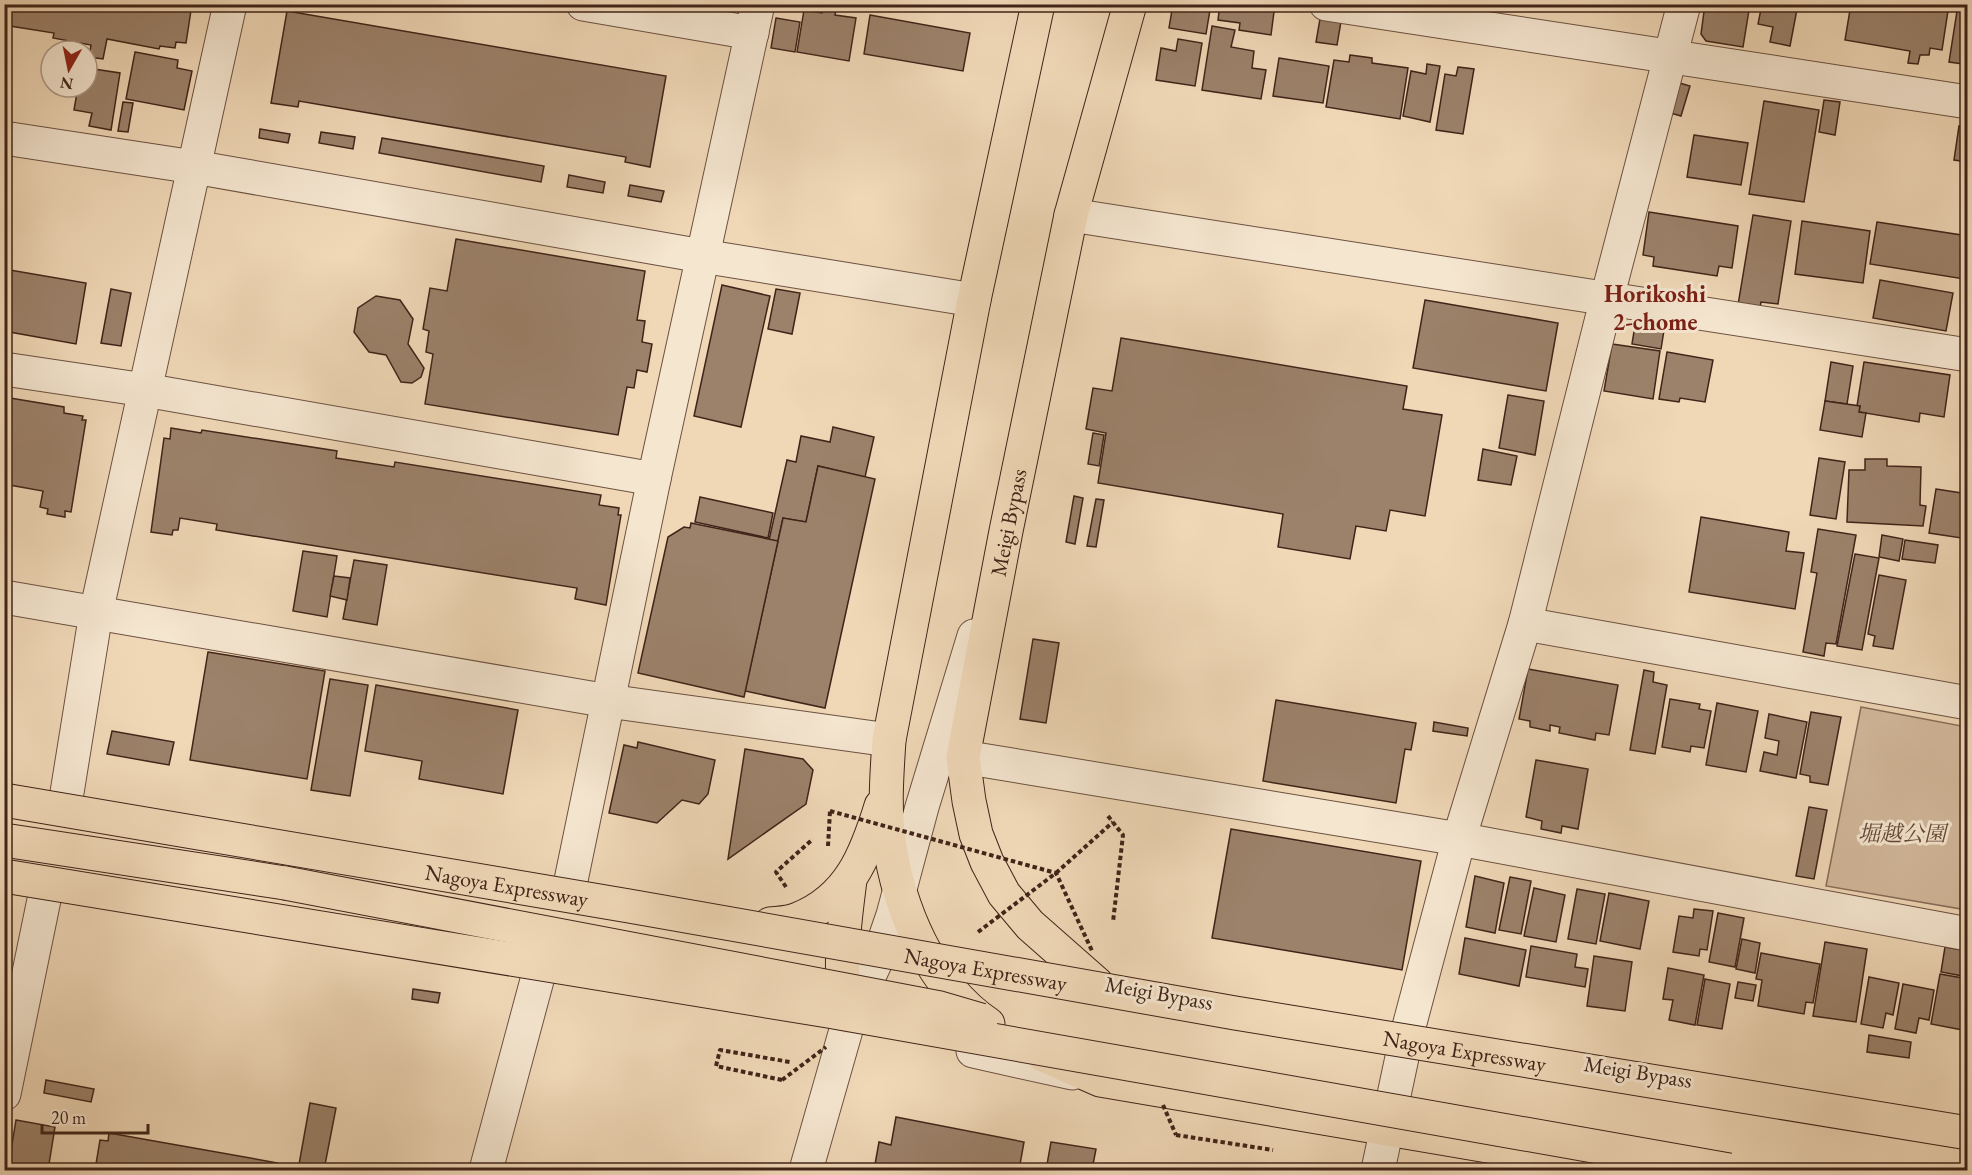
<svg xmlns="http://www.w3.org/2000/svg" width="1972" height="1175" viewBox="0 0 1972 1175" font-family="'EB Garamond','Noto Serif JP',serif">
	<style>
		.green { fill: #d2b99c; stroke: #896e5a; stroke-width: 1.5 }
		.building { fill: #9c826b; stroke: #402419; stroke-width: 1.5 }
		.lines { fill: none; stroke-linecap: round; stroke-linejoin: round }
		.minor-casing { stroke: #6c5140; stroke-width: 35 }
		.tertiary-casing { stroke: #6c5140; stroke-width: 35 }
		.trunk-casing { stroke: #402419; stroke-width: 35 }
		.motorway-casing { stroke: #402419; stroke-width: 35 }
		.path { stroke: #402419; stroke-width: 4; stroke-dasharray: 4.5 3; stroke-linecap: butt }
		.minor { stroke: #f5e6d0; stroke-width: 33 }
		.tertiary { stroke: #f5e6d0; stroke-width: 33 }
		.trunk { stroke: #f0d8b7; stroke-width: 33 }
		.motorway { stroke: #f0d8b7; stroke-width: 33 }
		.motorway-bridge-casing { stroke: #402419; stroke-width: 35; stroke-linecap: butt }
		.path-bridge { stroke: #402419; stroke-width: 4; stroke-dasharray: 4.5 3; stroke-linecap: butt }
		.motorway-bridge { stroke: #f0d8b7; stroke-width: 33 }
		.labels { text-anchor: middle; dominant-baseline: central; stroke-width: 6; stroke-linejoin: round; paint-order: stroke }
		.street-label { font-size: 22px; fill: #402419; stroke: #f5e6d0 }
		.park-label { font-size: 22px; font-style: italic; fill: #64493a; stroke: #f5e6d0 }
		.neighbourhood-label { font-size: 24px; font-weight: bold; fill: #7a1f14; stroke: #f5e6d0 }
	</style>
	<rect width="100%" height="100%" fill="#f0d8b7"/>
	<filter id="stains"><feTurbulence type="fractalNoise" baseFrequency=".00333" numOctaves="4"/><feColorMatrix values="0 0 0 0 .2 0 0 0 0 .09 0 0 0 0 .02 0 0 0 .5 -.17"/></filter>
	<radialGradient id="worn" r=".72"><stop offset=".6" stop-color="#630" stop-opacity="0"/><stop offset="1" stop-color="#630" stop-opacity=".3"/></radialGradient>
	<polygon class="green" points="1861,707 1967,727 1967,910 1826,886"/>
	<g class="building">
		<polygon points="4,4 192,4 186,43 176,42 175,48 160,46 159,49 107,39 103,59 89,57 91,45 53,38 54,33 4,25"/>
		<polygon points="1173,4 1211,4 1206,34 1169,28"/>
		<polygon points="1220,4 1275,4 1271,35 1239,30 1240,23 1218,20"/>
		<polygon points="1705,4 1750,4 1743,47 1706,41 1701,34"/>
		<polygon points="1762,4 1798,4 1790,46 1770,42 1773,27 1758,24"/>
		<polygon points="1851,4 1949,4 1942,50 1930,48 1929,55 1920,55 1918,64 1908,63 1910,51 1845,40"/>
		<polygon points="1958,5 1968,7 1968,31 1963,64 1949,62"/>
		<polygon points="823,7 836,10 835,15 856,18 849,61 797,52 804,10 822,13"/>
		<polygon points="287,11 666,76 650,167 625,162 626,157 299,101 298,107 271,103"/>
		<polygon points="1321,13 1342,16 1337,45 1316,42"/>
		<polygon points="870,15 970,33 963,71 864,54"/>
		<polygon points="776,18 800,22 795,52 771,48"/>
		<polygon points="1212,26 1235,30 1231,47 1254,51 1252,68 1266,70 1261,99 1202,90"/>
		<polygon points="1968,30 1968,74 1961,73"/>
		<polygon points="1178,39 1202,43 1195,86 1156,80 1161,48 1176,51"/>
		<polygon points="135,52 178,60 177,68 192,71 184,110 126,99"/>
		<polygon points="1350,55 1372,58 1372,63 1408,68 1400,119 1326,107 1334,60 1349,62"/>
		<polygon points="1279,58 1329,66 1323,103 1273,96"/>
		<polygon points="1427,64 1440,66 1430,122 1403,116 1411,71 1426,74"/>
		<polygon points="1458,67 1474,69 1463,134 1436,130 1445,74 1456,76"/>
		<polygon points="87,68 120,73 111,130 89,126 92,113 74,110 78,87 87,87"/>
		<polygon points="1676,82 1690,86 1681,116 1667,112"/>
		<polygon points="1824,100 1840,102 1835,135 1819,132"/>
		<polygon points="1764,101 1819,110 1804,202 1749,194"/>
		<polygon points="123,102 133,103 128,132 118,131"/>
		<polygon points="1959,126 1968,128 1968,162 1954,160"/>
		<polygon points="260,129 290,134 288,143 259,138"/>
		<polygon points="321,132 355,137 353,149 319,143"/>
		<polygon points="1694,135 1748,143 1741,185 1687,177"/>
		<polygon points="382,138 544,166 541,182 379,153"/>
		<polygon points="569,175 605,182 603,193 567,187"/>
		<polygon points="630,185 664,191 661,202 628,196"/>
		<polygon points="1649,212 1738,226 1732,268 1719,266 1717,276 1653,266 1654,257 1643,255"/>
		<polygon points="1753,215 1791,221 1778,304 1761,302 1760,308 1738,305"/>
		<polygon points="1802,221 1870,231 1863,283 1795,274"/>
		<polygon points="1877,222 1968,236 1968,268 1966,267 1964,279 1870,264"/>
		<polygon points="456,239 645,271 637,320 645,321 642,342 652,344 647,372 637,370 634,388 627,387 618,435 425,404 433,354 426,352 429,331 423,329 430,288 447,291"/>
		<polygon points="4,269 86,283 76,344 4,331"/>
		<polygon points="1880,280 1953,293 1946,331 1873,318"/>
		<polygon points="722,285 770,296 741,427 694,416"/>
		<polygon points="111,289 131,293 121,346 101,343"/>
		<polygon points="776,289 800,293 792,334 768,329"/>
		<polygon points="376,296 400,300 413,319 408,344 424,368 421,377 412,383 401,382 386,355 369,352 354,332 358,308"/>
		<polygon points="1425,300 1558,323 1546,391 1413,368"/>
		<polygon points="1636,319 1665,324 1661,349 1632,344"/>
		<polygon points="1121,338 1407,386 1403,409 1442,415 1425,516 1390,510 1386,531 1356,526 1350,559 1278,547 1283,514 1098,483 1106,433 1086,429 1093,388 1112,391"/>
		<polygon points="1612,344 1660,351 1653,399 1604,391"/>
		<polygon points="1667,352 1713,360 1705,402 1680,398 1679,402 1659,399"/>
		<polygon points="1831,362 1853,366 1847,404 1825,401"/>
		<polygon points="1864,362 1950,375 1944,417 1920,413 1919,422 1859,412 1860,406 1857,406"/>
		<polygon points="1508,395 1544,401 1535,455 1499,448"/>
		<polygon points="4,397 64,407 64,413 83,416 82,420 86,420 71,512 65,511 65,517 47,514 48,509 40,507 43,491 4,484"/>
		<polygon points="1825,401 1860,406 1859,412 1866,413 1862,437 1820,430"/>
		<polygon points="833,427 874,437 865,477 818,466 806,522 783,518 778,541 769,540 787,460 796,462 801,436 830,442"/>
		<polygon points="171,428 201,433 202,430 337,451 336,458 394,467 395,462 601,495 599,505 619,508 618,515 621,515 606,605 575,599 577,588 216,530 217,524 180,518 178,530 173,530 172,535 151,532 164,438 170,439"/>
		<polygon points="1093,433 1104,435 1099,466 1088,464"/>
		<polygon points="1483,449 1517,456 1511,485 1478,480"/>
		<polygon points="1819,458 1845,462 1836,519 1810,515"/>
		<polygon points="1865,459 1887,459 1887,466 1921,467 1920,505 1926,506 1923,526 1847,522 1849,470 1865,470"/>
		<polygon points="818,466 875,479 825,708 745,691 783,518 806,522"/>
		<polygon points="1936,489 1968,494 1968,539 1929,533"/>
		<polygon points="1074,496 1083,498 1075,544 1066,542"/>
		<polygon points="700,497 773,513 768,538 695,522"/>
		<polygon points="1096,499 1104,500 1096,547 1087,546"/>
		<polygon points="1701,517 1789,532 1786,551 1804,553 1795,609 1689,592"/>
		<polygon points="691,523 778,541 744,697 638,673 668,537 684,527 690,528"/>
		<polygon points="1818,529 1856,535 1836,644 1826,643 1824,656 1803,652 1817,573 1811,572"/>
		<polygon points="1882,535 1903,539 1899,561 1879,557"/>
		<polygon points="1905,540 1938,545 1935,563 1902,559"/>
		<polygon points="303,551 337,556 327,617 293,611"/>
		<polygon points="1855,554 1879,558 1862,650 1837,646"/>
		<polygon points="354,560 387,565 377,625 343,619"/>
		<polygon points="1879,575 1906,580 1893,649 1873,646 1875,636 1868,634"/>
		<polygon points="334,576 350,578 347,600 330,596"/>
		<polygon points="1033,639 1059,643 1046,723 1020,719"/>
		<polygon points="208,652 325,671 307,779 190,760"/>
		<polygon points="1528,669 1618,685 1609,735 1596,733 1595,740 1559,733 1560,727 1550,725 1550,731 1530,727 1530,721 1519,719"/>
		<polygon points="1644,670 1654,672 1653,682 1667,685 1655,754 1630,750"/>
		<polygon points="330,679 368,685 350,796 311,790"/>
		<polygon points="376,685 518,710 503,794 419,779 422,761 365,751"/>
		<polygon points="1670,699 1700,704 1699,709 1711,711 1704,748 1691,746 1690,752 1662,747"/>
		<polygon points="1276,700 1416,723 1411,750 1405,749 1396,803 1263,781"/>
		<polygon points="1717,703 1758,711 1746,772 1706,765"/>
		<polygon points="1811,712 1841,717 1828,785 1810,782 1810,776 1800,774"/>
		<polygon points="1769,714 1807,722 1796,778 1760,771 1764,752 1777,755 1779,741 1765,738"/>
		<polygon points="1434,722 1468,728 1467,736 1433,731"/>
		<polygon points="112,731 174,742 169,765 107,754"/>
		<polygon points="638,742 715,760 708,794 699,804 682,800 657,823 609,813 624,745 637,748"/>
		<polygon points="745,749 803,759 813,770 806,804 728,859"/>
		<polygon points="1536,760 1588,769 1578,829 1562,826 1561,833 1541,829 1542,821 1526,817"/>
		<polygon points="1809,807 1827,810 1814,879 1796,876"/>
		<polygon points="1231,829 1421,861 1402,970 1212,938"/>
		<polygon points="1475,876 1504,883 1495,933 1466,927"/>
		<polygon points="1510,877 1531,881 1521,934 1499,930"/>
		<polygon points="1534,888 1565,895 1556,942 1524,936"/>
		<polygon points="1577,889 1605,894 1596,944 1568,939"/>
		<polygon points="1609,893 1649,901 1640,949 1600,941"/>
		<polygon points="1694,909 1713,911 1707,950 1700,949 1699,956 1673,952 1679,916 1693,918"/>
		<polygon points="1718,913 1744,918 1735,967 1709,962"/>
		<polygon points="1465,938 1526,950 1519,986 1459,974"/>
		<polygon points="1742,939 1760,943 1755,973 1736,969"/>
		<polygon points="1825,942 1867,949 1856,1022 1813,1016"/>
		<polygon points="1531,946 1577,954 1575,967 1588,969 1585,987 1526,977"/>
		<polygon points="1945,947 1968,951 1968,977 1941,972"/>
		<polygon points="1761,953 1820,964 1813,1003 1806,1002 1804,1014 1758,1006 1762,980 1756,979"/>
		<polygon points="1594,956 1632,962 1625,1011 1587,1006"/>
		<polygon points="1668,968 1704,975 1695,1025 1669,1020 1673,1000 1663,999"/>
		<polygon points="4,969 12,970 9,981 4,980"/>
		<polygon points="1940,974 1968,979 1968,1031 1931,1024"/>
		<polygon points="1869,977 1899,983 1893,1015 1886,1013 1883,1028 1861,1024"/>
		<polygon points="1705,979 1730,984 1722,1029 1697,1025"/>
		<polygon points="1738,982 1756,985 1753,1001 1735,998"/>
		<polygon points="1903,984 1934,990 1929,1020 1919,1018 1916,1033 1895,1029"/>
		<polygon points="413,989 440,993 438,1003 412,999"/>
		<polygon points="1869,1035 1911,1042 1909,1058 1867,1052"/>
		<polygon points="46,1080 94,1089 91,1102 44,1093"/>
		<polygon points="310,1103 336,1108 324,1170 298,1170"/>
		<polygon points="896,1117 1024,1142 1019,1170 874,1170 879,1142 891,1145"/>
		<polygon points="16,1120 55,1127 48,1170 8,1169"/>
		<polygon points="109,1133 278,1163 277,1170 279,1170 95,1170 100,1140 108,1141"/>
		<polygon points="1051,1142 1096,1149 1092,1170 1046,1170"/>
	</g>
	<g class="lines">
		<defs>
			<g id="minor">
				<polyline points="583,4 752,33"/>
				<polyline points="1326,4 1968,102"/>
				<polyline points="4,138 194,167 702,256 974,300"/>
				<polyline points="1071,215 1968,355"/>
				<polyline points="4,369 145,390 654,479"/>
				<polyline points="4,597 608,701 889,740"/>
				<polyline points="1525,624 1968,703"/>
				<polyline points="963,757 1459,839 1968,934"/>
				<polyline points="65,805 96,613 230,4"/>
				<polyline points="569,890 654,479 758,4"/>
				<polyline points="4,1094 46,890"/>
				<polyline points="486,1170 540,969"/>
				<polyline points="1378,1170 1407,1034 1459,839 1525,624 1607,298 1684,4"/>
			</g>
			<g id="tertiary">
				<polyline points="973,1051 1072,1073"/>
				<polyline points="806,1170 848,1023 881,950 893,915 922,807 974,636"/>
			</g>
			<g id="trunk">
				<path d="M 770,924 C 779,923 790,923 798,919 C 849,899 866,855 881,806"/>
				<path id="s1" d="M 1097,984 L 1030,925 L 1004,894 L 987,862 L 976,834 L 969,801 L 963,757 L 1006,531 L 1071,215 L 1130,4"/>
				<path d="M 847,1016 C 838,969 844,927 850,880"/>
				<path d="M 988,1024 C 930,985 898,907 889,840 C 884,807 887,773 889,740 L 974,300 L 1038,4"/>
				<polyline points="1043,1055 1100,1080 1628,1170"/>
			</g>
			<polyline id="motorway" points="4,840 285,883"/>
		</defs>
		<use href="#minor" class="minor-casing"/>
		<use href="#tertiary" class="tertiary-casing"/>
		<use href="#trunk" class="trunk-casing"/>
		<use href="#motorway" class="motorway-casing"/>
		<g class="path">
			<polyline points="1108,816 1123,835 1113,922"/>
			<polyline points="828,846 830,811"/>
			<polyline points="1056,873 1113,822"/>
			<polyline points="786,887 776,872 813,839"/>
			<polyline points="782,1080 716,1066 720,1050 790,1062"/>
			<polyline points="1176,1135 1273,1150"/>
		</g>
		<use href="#minor" class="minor"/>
		<use href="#tertiary" class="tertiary"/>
		<use href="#trunk" class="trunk"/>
		<use href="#motorway" class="motorway"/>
		<defs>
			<g id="motorway-bridge">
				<path id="s2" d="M 4,800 L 629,906 L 1235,1013 L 1968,1133"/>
				<polyline points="4,876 828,1011 1729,1170"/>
				<polyline points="285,883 940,1008 981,1020"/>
			</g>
		</defs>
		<use href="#motorway-bridge" class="motorway-bridge-casing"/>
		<g class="path-bridge">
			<polyline points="830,811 1056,873 1093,953"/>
			<polyline points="978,932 1056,873"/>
			<polyline points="782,1080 826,1047"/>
			<polyline points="1163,1105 1176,1135"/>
		</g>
		<use href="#motorway-bridge" class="motorway-bridge"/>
	</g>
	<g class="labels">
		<g class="street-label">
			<text stroke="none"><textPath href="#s1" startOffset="513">Meigi Bypass</textPath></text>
			<text stroke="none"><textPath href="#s2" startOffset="510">Nagoya Expressway</textPath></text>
			<text stroke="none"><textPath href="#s2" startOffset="996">Nagoya Expressway</textPath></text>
			<text transform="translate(1159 993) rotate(10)">Meigi Bypass</text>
			<text stroke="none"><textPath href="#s2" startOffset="1482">Nagoya Expressway</textPath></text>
			<text transform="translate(1638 1072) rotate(9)">Meigi Bypass</text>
		</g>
		<g class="park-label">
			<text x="1902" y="833">堀越公園</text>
		</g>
		<g class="neighbourhood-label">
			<text x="1655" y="293">Horikoshi<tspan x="1655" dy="28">2-chome</tspan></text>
		</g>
	</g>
	<rect width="1972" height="1175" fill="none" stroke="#f0d8b7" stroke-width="24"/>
	<rect x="6" y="6" width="1960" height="1163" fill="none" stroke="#402419" stroke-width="3"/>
	<rect x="12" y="12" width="1948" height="1151" fill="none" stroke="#402419" stroke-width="1.5"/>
	<g transform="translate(69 69) rotate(189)"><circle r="28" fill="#f5e6d0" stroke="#ad9887" stroke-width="1.5"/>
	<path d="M0-4.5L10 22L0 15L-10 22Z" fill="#8f2418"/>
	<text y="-9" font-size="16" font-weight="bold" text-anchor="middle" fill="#402419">N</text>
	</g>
	<path d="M42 1124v9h106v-9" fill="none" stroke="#402419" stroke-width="3"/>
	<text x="51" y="1124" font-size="18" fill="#402419" stroke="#f5e6d0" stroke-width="4.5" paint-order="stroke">20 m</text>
	<rect width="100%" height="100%" filter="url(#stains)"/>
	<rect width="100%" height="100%" fill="url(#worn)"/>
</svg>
